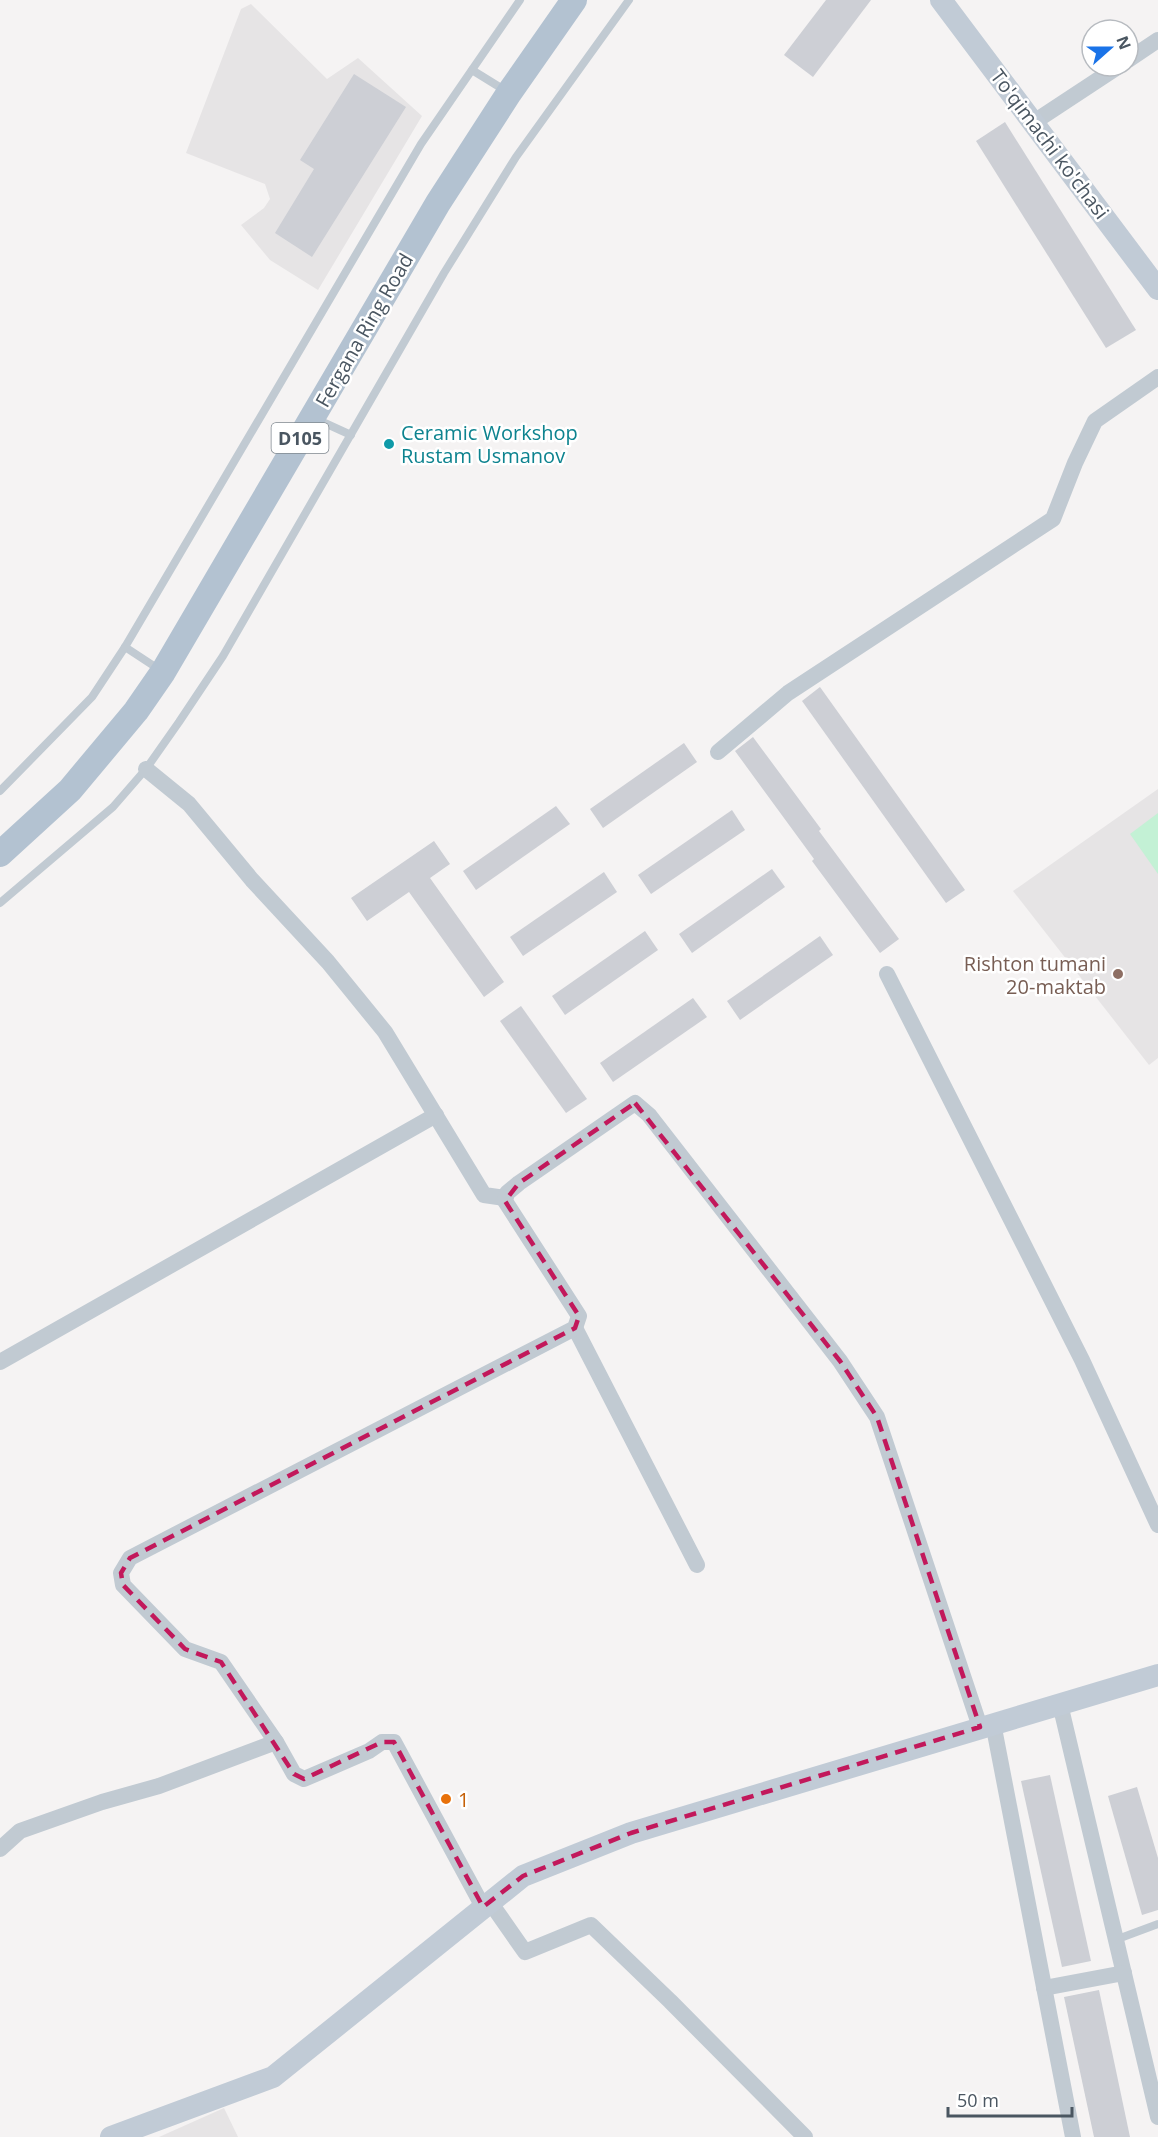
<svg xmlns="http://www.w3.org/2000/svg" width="1158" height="2137" viewBox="0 0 1158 2137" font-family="'Open Sans',sans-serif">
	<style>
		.education { fill: #e6e4e5 }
		.green { fill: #c3f1d5 }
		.building { fill: #cdcfd5 }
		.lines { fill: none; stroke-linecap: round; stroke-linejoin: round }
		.lane { stroke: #c1cad2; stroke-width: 8 }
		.street { stroke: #c1cad2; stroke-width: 16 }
		.secondary { stroke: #c1cbd6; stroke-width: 22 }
		.primary { stroke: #b3c2d1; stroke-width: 26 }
		.marked { fill: none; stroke: #c2185b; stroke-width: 4.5; stroke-dasharray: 12 8; stroke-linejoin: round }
		.culture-dot { fill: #0f9aa8; stroke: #fff; stroke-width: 2 }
		.education-dot { fill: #8d6e63; stroke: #fff; stroke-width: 2 }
		.food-dot { fill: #e8710a; stroke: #fff; stroke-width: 2 }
		.labels { text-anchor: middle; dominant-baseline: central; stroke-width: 5; stroke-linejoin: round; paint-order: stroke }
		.shield { fill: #fff; stroke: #808990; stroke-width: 1.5 }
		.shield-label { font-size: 18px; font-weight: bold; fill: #4a5661 }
		.street-label { font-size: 20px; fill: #4a5661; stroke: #fff }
		.culture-label { font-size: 20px; fill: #0d838f; stroke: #fff; text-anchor: start }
		.education-label { font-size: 20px; fill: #785e54; stroke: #fff; text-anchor: end }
		.food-label { font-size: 20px; fill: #c56008; stroke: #fff; text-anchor: start }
	</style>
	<rect width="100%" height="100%" fill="#f5f3f3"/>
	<g class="education">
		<polygon points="251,4 327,79 358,58 422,116 318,290 270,260 241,225 264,208 270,199 265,184 186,153 241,9"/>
		<polygon points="1158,789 1158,1058 1149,1065 1013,891"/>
		<polygon points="224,2108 238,2137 159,2137"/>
	</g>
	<polygon class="green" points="1158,813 1158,874 1130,834"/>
	<g class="building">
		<polygon points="826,0 871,0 813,77 784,55"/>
		<polygon points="354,74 406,107 312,257 275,233 314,169 300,160"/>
		<polygon points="1005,122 1136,330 1106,348 976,141"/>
		<polygon points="820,687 965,890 946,903 802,701"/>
		<polygon points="753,737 821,829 819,831 899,939 880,953 812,861 814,859 735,751"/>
		<polygon points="684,743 697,762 603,828 590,809"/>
		<polygon points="556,806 570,824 476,890 463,871"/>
		<polygon points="732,810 745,830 651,894 638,875"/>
		<polygon points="434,841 450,864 430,878 504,982 484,997 409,892 367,921 351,898"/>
		<polygon points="772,869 785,887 692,953 679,934"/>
		<polygon points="604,872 617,892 523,956 510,937"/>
		<polygon points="645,931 658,950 565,1015 552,996"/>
		<polygon points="820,936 833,955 740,1020 727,1001"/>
		<polygon points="693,998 707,1017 613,1082 600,1063"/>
		<polygon points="521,1006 587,1099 566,1113 500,1021"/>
		<polygon points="1050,1775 1091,1961 1062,1967 1021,1781"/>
		<polygon points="1137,1787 1158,1858 1158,1910 1142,1915 1108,1796"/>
		<polygon points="1099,1990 1130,2137 1094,2137 1064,1997"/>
	</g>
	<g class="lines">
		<g class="lane">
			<polyline points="472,70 506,91"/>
			<polyline points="316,419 351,435"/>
			<polyline points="125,647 160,670"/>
			<polyline points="0,791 92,697 125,647 421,144 520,0"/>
			<polyline points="0,903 113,807 146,769 179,722 223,656 444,273 516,157 629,0"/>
			<polyline points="1115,1940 1158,1924"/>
		</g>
		<g class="street">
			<polyline points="1128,60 1158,40"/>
			<polyline points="1034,122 1119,66"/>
			<polyline points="718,752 788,693 1053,519 1075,463 1095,421 1158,377"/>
			<polyline points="146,769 189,804 252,880 328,962 385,1032 484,1195 505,1198"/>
			<polyline points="887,974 1082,1360 1158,1525"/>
			<polyline points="575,1328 697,1565"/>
			<polyline points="0,1362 436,1115"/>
			<polyline points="1060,1704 1158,2117"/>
			<polyline points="993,1723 1073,2137"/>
			<polyline points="0,1849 20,1831 102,1802 159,1786 276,1742"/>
			<polyline points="490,1902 525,1952 591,1925 670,2001 805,2137"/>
			<polyline points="483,1907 394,1742 382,1742 369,1751 304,1779 294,1774 276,1742 221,1662 185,1649 123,1585 121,1573 130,1558 575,1328 579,1316 505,1201 507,1193 519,1183 635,1103 649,1115 840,1361 877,1417 980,1727"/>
			<polyline points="1044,1988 1124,1973"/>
		</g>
		<g class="secondary">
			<polyline points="941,0 1158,289"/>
			<polyline points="111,2137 273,2077 523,1876 631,1833 1158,1675"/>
		</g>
		<polyline class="primary" points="0,854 70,790 136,711 163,672 438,203 509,93 574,0"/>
	</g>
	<path class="marked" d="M 635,1103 L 840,1361 L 877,1417 L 980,1727 L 631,1833 L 523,1876 L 483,1907 L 394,1742 L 382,1742 L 304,1779 L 294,1774 L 221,1662 L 185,1649 L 123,1585 L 121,1573 L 130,1558 L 575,1328 L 579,1316 L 505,1201 L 519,1183 Z"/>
	<circle class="culture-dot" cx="389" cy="444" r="6"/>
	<circle class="education-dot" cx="1118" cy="974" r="6"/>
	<circle class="food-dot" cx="446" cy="1799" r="6"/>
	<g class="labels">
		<rect class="shield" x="271.5" y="423" width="57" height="30" rx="4.5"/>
		<g class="shield-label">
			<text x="300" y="438">D105</text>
		</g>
		<g class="street-label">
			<text transform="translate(1050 144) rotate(53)">To'qimachi ko'chasi</text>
			<text transform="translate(364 330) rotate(-60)">Fergana Ring Road</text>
		</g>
		<g class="culture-label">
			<text x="401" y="432">Ceramic Workshop<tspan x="401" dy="23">Rustam Usmanov</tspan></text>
		</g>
		<g class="education-label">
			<text x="1106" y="963">Rishton tumani<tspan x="1106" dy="23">20-maktab</tspan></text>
		</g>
		<g class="food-label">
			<text x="458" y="1799">1</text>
		</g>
	</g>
	<g transform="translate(1110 48) rotate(69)"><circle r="28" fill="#ffffff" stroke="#b7bbc0" stroke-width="1.5"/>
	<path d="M0-4.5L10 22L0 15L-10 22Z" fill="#1a73e8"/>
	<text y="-9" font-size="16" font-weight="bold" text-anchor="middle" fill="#4a5661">N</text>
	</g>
	<path d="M948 2107v9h124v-9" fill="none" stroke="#4a5661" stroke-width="3"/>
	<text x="957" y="2107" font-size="18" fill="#4a5661" stroke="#ffffff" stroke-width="4.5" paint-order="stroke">50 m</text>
</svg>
